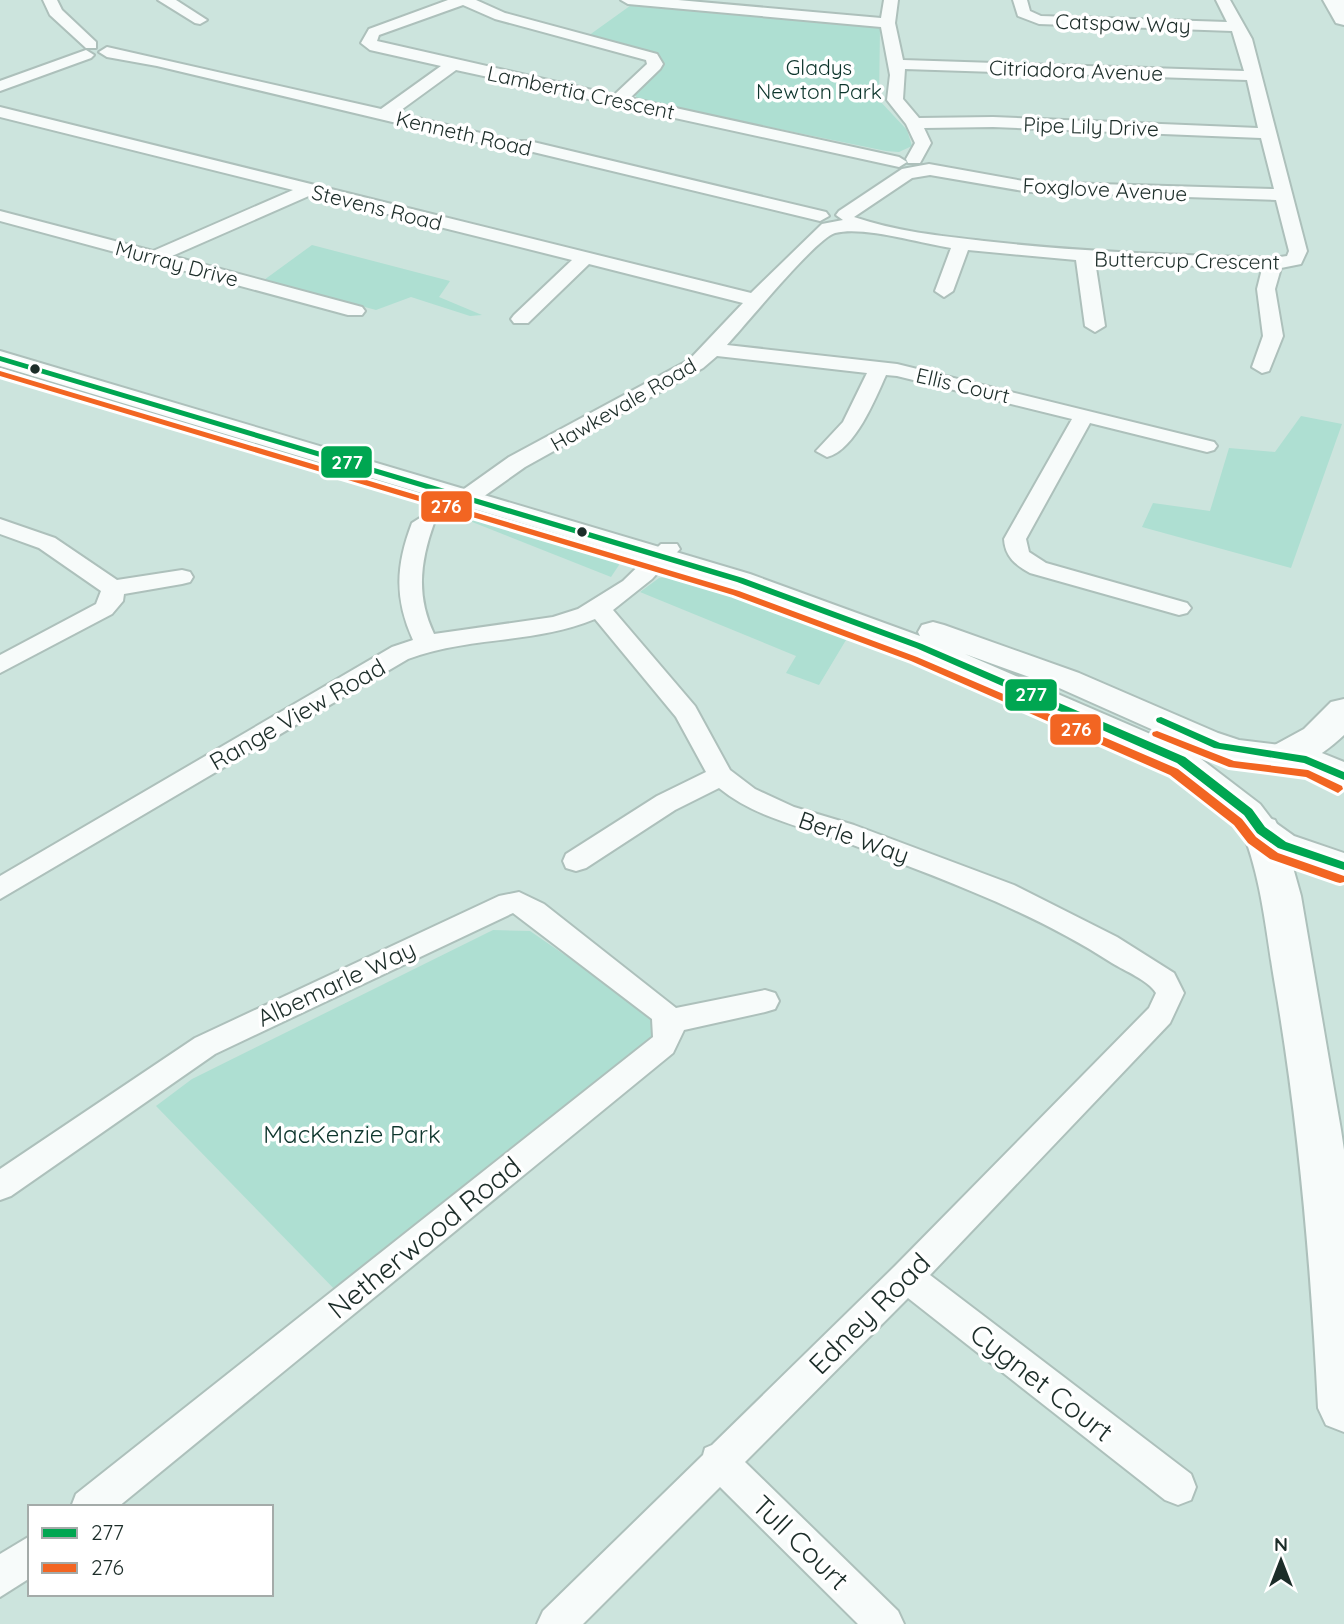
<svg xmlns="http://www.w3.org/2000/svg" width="1344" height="1624" viewBox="0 0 1344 1624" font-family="Quicksand,sans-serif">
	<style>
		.green { fill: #aedfd2 }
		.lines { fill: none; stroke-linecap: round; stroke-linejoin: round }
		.minor-casing { stroke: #adc0bb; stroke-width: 4 }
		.major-casing { stroke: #adc0bb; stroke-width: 4 }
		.highway-casing { stroke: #adc0bb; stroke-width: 4 }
		.minor { fill: #f7fbfa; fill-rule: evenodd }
		.major { fill: #f7fbfa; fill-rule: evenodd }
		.highway { fill: #f7fbfa; fill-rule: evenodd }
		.bus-1-casing { stroke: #fff; stroke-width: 6 }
		.bus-2-casing { stroke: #fff; stroke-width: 6 }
		.bus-1 { fill: #00a651; fill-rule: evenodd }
		.bus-2 { fill: #f26522; fill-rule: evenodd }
		.bus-dot { fill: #1c2d29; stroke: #fff; stroke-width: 2.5 }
		.labels { text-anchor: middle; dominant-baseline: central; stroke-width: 7; stroke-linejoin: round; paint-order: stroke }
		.far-street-label { font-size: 21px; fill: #1c2d29; stroke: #fff }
		.far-park-label { font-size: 21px; fill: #0d352c; stroke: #fff }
		.street-label { font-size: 24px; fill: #1c2d29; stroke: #fff }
		.park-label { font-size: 24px; fill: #0d352c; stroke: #fff }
		.near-street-label { font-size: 28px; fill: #1c2d29; stroke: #fff }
		.line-badge { stroke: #fff; stroke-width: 2.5 }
		.badge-label { font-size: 19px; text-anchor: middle; font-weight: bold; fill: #fff }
	</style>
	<rect width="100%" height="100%" fill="#cce4dd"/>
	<g class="green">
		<polygon points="634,3 880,28 879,100 907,130 912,146 899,152 886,151 638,100 635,95 637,90 663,67 661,57 588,36"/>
		<polygon points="312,245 450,281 439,297 482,315 470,316 411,297 376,310 264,280"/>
		<polygon points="1301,416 1342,424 1291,568 1142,527 1153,503 1210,511 1229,448 1275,452"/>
		<polygon points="438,505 608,553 617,558 619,565 611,577 437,508"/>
		<path d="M 659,578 C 681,573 815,611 837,624 C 841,627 845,632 849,635 L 819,685 L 786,673 L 796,656 L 640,592 Z"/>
		<polygon points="493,930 530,931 652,1015 656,1041 342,1297 156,1106 192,1079"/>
	</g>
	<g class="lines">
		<defs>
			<g id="minor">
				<polygon points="43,0 57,0 62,10 96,42 96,48 86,48 50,15"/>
				<polygon points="158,0 176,0 207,20 200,24 195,23"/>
				<path d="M 448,0 L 476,0 L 505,13 L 657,54 L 663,64 L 660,69 L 630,98 L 899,157 L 907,162 L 899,167 L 456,70 L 397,113 L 514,141 L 529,141 L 826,212 L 829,216 L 820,221 L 529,151 L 514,151 L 157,66 L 107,57 L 99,52 L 107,47 L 381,109 L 441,66 L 370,50 L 361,43 L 369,29 ZM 463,5 L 495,19 L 646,60 L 647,64 L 614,95 L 377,41 L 379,35 Z"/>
				<path d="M 621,0 L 678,0 L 881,18 L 884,0 L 898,0 L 895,23 L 903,60 L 1244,71 L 1232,31 L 1039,24 L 1018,16 L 1013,0 L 1027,0 L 1030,11 L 1041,16 L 1227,22 L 1216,0 L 1230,0 L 1252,39 L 1307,251 L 1301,264 L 1281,268 L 1275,289 L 1283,336 L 1269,371 L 1262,373 L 1252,367 L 1263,336 L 1257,289 L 1262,269 L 1095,261 L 1105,326 L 1095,332 L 1085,326 L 1076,260 L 968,250 L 953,291 L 944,297 L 935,291 L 951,248 C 918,243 865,226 835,233 C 816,238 744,327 727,345 L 897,364 L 1214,442 L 1217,446 L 1214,450 L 1207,452 L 1090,423 L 1026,539 L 1029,552 L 1046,563 L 1187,603 L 1191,608 L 1187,613 L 1179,615 L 1030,573 C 1015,565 1005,556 1004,539 L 1072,419 L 897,376 L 886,375 C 875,399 855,450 827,457 L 816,451 L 843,422 L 867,373 L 717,356 L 703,368 L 525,467 L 473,504 L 457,504 L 454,499 L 457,494 L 509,457 L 689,360 L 743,303 L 589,264 L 528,323 L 514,323 L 511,319 L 514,315 L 572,260 L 311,195 L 172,256 L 362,307 L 365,311 L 362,315 L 348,315 L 0,221 L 0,211 L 153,251 L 293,190 L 0,117 L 0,107 L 751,293 L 822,224 L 843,220 L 836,215 L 839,211 L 902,169 L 929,164 L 1029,182 L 1274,189 L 1261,138 L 993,127 L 924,128 L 931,143 L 920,163 L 908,163 L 906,159 L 915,143 L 906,124 L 887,100 L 890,75 L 881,27 L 628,4 ZM 905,69 L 1247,80 L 1258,128 L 993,117 L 919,118 L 903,99 ZM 930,175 L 1029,192 L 1276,200 L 1289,251 L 1287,256 L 1273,258 C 1177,255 1080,252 984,241 C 941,236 894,231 854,217 L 912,178 Z"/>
				<polygon points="86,50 94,55 91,58 0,91 0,81"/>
				<path d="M 423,516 L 434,523 C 420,562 416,596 434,634 L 553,617 L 578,609 L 623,581 L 661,544 L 677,544 L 680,549 L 652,579 L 613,610 L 695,706 L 730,770 L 755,789 L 794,807 L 854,825 L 1014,885 L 1117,937 L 1174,973 L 1184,993 L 1170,1023 L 930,1275 L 1191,1474 L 1196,1487 L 1191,1500 L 1178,1505 L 1165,1500 L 908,1298 L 745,1462 L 898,1611 L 904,1624 L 858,1624 L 720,1487 L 583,1624 L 537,1624 L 543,1611 L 703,1455 L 705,1448 L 712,1445 L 895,1266 L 1149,1008 L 1156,993 C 1148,980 1125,971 1112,963 C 1030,910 937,877 845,842 C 801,826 756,818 719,788 L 675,810 L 586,868 L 576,871 L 566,868 L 563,861 L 566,854 L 657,796 L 706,772 L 676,717 L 595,619 C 535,644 469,636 408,659 L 0,899 L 0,876 L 392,647 L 413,640 C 394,598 396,565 412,523 Z"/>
				<polygon points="0,519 55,538 117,580 182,570 190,572 193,577 190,582 182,584 124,594 123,601 112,614 0,673 0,655 96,604 101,591 39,548 0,534"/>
				<polygon points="519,892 544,904 676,1008 765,990 775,993 779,1001 775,1009 765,1012 684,1030 673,1053 118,1507 71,1507 76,1494 653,1037 652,1019 513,913 215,1054 11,1196 0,1200 0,1169 195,1038 499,896"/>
				<polygon points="30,1536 30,1578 0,1597 0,1554"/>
			</g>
			<polygon id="major" points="0,351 750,574 920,636 918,632 922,625 933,622 944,625 1079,673 1218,733 1239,740 1312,749 1344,762 1344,787 1306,771 1237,762 1196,749 1057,687 965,654 1192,752 1260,804 1273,821 1294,836 1344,853 1344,879 1270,854 1249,839 1236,820 1170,768 908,653 730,586 0,366"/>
			<g id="highway">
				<polygon points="1323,0 1344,0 1344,25 1336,23"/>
				<path d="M 1344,699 L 1344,735 C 1325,753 1298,773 1271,765 L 1265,756 L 1271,747 L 1304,729 L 1331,702 Z"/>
				<path d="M 1261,816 L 1275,820 L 1287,846 L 1301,896 L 1341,1130 L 1344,1150 L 1344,1432 L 1326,1425 L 1318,1408 C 1311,1266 1299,1125 1275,985 C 1266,933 1262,880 1242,830 L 1247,820 Z"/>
			</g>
		</defs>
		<use href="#minor" class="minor-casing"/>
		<use href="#major" class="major-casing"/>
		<use href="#highway" class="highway-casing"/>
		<use href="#minor" class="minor"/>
		<use href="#major" class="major"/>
		<use href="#highway" class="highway"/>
		<defs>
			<g id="bus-1">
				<polygon points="0,356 743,578 922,644 1185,757 1252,809 1265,827 1286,842 1344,862 1344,870 1278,848 1257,833 1244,815 1177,763 916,648 737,582 0,361"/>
				<polygon points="1161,717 1220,743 1306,756 1344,772 1344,780 1304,763 1214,748 1157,722 1156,720 1157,718"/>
			</g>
			<g id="bus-2">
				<polygon points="0,371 739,591 917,657 1178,769 1242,819 1256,837 1278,853 1344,876 1344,882 1340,883 1336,882 1270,859 1248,843 1234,825 1170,775 911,661 733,595 0,376"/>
				<polygon points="1157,731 1234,761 1308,770 1342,786 1343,789 1338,793 1306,777 1229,767 1153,736 1152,734 1153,732"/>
			</g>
		</defs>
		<use href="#bus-1" class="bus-1-casing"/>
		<use href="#bus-2" class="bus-2-casing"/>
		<use href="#bus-1" class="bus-1"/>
		<use href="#bus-2" class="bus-2"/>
	</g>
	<g class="bus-dot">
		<circle cx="35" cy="369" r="6"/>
		<circle cx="582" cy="532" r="6"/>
	</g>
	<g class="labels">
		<g class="far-street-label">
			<text transform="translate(1123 23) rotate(2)">Catspaw Way</text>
			<text transform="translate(1076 70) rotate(2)">Citriadora Avenue</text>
			<text transform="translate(581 92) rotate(12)">Lambertia Crescent</text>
			<text transform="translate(1091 126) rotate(2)">Pipe Lily Drive</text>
			<text transform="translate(464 133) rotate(13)">Kenneth Road</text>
			<text transform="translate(1105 189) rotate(3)">Foxglove Avenue</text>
			<text transform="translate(377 207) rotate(14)">Stevens Road</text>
			<text transform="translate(1187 260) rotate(1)">Buttercup Crescent</text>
			<text transform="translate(177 263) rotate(15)">Murray Drive</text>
			<text transform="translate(963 385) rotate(13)">Ellis Court</text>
			<text transform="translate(623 404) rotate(-30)">Hawkevale Road</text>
		</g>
		<g class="far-park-label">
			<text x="819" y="67">Gladys<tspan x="819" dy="24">Newton Park</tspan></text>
		</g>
		<g class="street-label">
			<text transform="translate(297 714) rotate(-30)">Range View Road</text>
			<text transform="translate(854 837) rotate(19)">Berle Way</text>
			<text transform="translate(336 983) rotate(-25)">Albemarle Way</text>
		</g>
		<g class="park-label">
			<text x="352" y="1134">MacKenzie Park</text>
		</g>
		<g class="near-street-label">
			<text transform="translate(424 1237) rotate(-39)">Netherwood Road</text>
			<text transform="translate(869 1313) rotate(-45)">Edney Road</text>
			<text transform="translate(1042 1382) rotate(38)">Cygnet Court</text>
			<text transform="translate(801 1542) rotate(44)">Tull Court</text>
		</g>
	</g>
	<g class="line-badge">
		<rect x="320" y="445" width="53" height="34" rx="7" fill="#00a651"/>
		<rect x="420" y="490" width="53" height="33" rx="7" fill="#f26522"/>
		<rect x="1004" y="678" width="54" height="34" rx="7" fill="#00a651"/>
		<rect x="1049" y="713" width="53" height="33" rx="7" fill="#f26522"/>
	</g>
	<g class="badge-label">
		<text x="347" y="469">277</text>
		<text x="446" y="513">276</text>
		<text x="1031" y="701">277</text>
		<text x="1076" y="736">276</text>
	</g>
	<rect x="28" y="1505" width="245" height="91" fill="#ffffff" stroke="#a4aba9" stroke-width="2"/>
	<rect x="42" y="1528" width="35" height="10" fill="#00a651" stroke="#a4aba9" stroke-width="2"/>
	<text x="91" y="1540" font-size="21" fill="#1c2d29">277</text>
	<rect x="42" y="1563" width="35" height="10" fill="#f26522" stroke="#a4aba9" stroke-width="2"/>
	<text x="91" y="1575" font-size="21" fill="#1c2d29">276</text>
	<g transform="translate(1281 1561)" stroke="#ffffff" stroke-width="5" paint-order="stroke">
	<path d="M0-5L12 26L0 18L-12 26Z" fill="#1c2d29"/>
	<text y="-10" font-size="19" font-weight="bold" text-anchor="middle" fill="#1c2d29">N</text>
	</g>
</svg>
